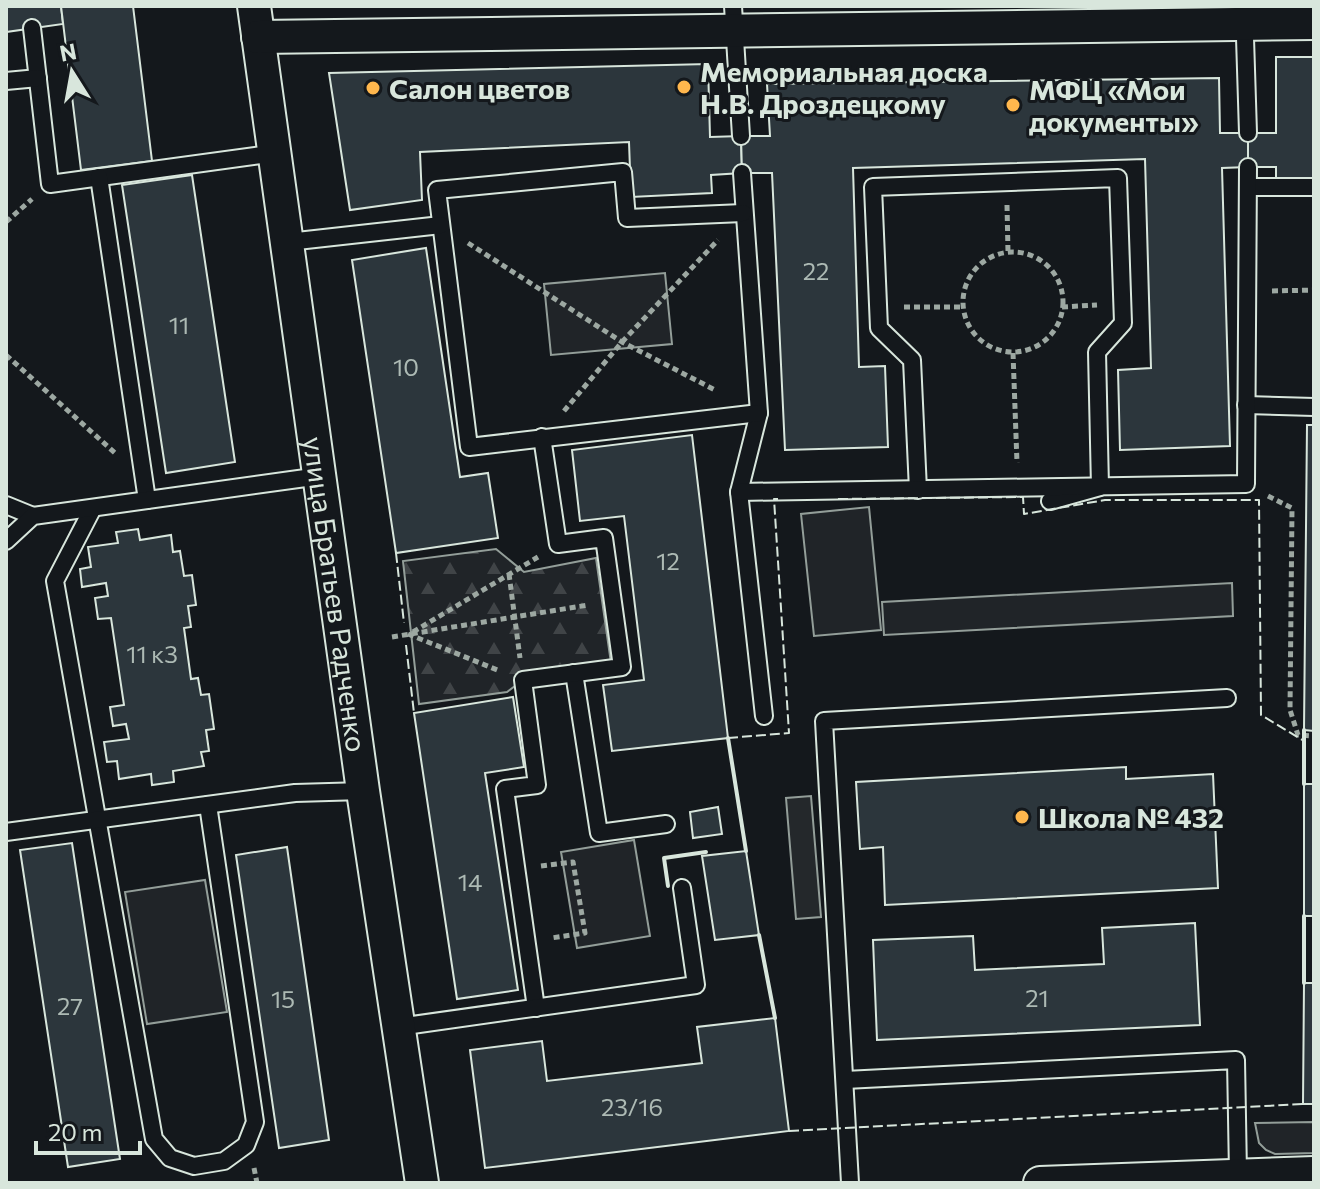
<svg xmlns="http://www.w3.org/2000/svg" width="1320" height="1189" viewBox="0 0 1320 1189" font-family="Commissioner,sans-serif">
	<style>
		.green { fill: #202428; stroke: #939e99; stroke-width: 2 }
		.forest { fill: url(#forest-firs); stroke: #939e99; stroke-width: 2 }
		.parking { fill: #24282b; stroke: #939e99; stroke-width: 2 }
		.building { fill: #2c363c; stroke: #d8e6dc; stroke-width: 2 }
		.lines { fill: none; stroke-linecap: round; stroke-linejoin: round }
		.service-casing { stroke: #d8e6dc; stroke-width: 20 }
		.minor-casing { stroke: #d8e6dc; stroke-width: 36 }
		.path { stroke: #9da8a2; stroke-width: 5; stroke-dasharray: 6 4; stroke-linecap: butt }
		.service { stroke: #14181c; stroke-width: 16 }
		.minor { stroke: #14181c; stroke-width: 32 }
		.fence { stroke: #d8e6dc; stroke-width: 2; stroke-dasharray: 10 4; stroke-linecap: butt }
		.wall { stroke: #d8e6dc; stroke-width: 4 }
		.poi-dot { fill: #ffb74d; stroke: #14181c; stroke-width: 3 }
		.labels { text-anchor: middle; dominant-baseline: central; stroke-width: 6; stroke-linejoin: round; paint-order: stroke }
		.number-label { font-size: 24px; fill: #adbab4 }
		.poi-label { font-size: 28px; font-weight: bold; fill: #d8e6dc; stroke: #14181c; text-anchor: start }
		.street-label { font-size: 28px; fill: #d8e6dc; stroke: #14181c }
	</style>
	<defs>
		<pattern id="forest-firs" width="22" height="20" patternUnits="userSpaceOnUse" patternTransform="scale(2)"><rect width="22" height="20" fill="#202428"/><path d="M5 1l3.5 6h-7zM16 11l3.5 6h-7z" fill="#404447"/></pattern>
	</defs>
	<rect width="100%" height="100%" fill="#14181c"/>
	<g class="green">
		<polygon points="665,273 672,344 551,355 544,284"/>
		<polygon points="869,507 881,630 814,636 801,514"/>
		<polygon points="1232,583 1233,616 884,635 882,602"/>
		<polygon points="634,840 650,936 577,948 561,852"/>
		<polygon points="205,880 227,1012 147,1024 125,892"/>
		<polygon points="1314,1122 1314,1153 1275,1154 1266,1150 1259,1143 1255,1123"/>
	</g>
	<polygon class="forest" points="496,549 524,572 596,558 611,663 531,674 507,692 419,704 403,561"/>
	<polygon class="parking" points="811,796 821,917 796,919 786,798"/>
	<g class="building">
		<polygon points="6,6 61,6 63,24 6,32"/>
		<polygon points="61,6 133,6 152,161 81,170"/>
		<polygon points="1276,57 1314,57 1314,178 1276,178 1276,167 1248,167 1248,133 1276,133"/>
		<polygon points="708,64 710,137 741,136 742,173 711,175 712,193 631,197 629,142 420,152 422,200 350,210 329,73"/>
		<polygon points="1219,78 1220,133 1248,133 1248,167 1222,168 1230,446 1120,450 1118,370 1151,368 1145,159 853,168 859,367 885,366 888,447 785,450 772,173 742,173 741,136 770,136 767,84"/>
		<polygon points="192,175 235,462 166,473 122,185"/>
		<polygon points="426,248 460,477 488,473 498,538 396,553 352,260"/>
		<polygon points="1307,425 1314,425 1314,731 1304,730"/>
		<polygon points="692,435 728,738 612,751 603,685 644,680 624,516 580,521 572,450"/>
		<polygon points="138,529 140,540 171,535 173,552 180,551 184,576 192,575 196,605 188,606 191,627 184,628 191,679 198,678 201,695 209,694 214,729 206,730 209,751 201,752 204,766 173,771 174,782 152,785 151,774 119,779 117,761 107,762 104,742 129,739 126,724 113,726 110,707 124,705 111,618 98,619 95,598 108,596 106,583 82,587 80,569 91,567 88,547 118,543 116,532"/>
		<polygon points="513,697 524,767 485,773 518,990 457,999 414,713"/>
		<polygon points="1126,767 1126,779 1213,774 1218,888 885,905 883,847 860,849 856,782"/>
		<rect x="1304" y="784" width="10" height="132"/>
		<polygon points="718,807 722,834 693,838 690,812"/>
		<polygon points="72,843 120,1159 68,1167 20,850"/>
		<polygon points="287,847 329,1140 279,1148 236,855"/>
		<polygon points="746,851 759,935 715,940 702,856"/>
		<polygon points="1195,923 1200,1025 877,1040 873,940 973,936 975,970 1104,964 1102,928"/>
		<polygon points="1304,983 1314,983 1314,1104 1303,1104"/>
		<polygon points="775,1018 789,1131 485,1168 470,1050 542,1041 547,1081 702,1063 697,1027"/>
	</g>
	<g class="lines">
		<defs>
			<g id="service">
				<polyline points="733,6 741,136"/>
				<polyline points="1244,6 1248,133"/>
				<polyline points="32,28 50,184 276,153"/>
				<polyline points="6,81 38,78"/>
				<polyline points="742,173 759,413 739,492 764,716"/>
				<polyline points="99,177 147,500"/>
				<polyline points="1248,187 1314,187"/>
				<polyline points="743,213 627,218 623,172 437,190 469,447 759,413"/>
				<polyline points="288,242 441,225"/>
				<polyline points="1246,405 1314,407"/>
				<polyline points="918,490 912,360 879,328 873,187 1118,178 1123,323 1097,352 1100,487 1050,501"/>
				<polyline points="739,492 1246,484 1248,167"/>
				<polyline points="6,505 33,516"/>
				<polyline points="93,508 55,581 154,1139 170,1158 194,1166 224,1161 246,1145 255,1122 208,805"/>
				<polyline points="6,541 33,516 320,476"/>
				<polyline points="574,673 599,833 666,824"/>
				<polyline points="6,832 295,793 363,791"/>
				<polyline points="536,1008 505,789 537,785 523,680 622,667 604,538 558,544 542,437"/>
				<polyline points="398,1027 696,985 682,888"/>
				<polyline points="845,1080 1236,1060 1238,1174"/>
				<polyline points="850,1183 824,721 1227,698"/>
			</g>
			<g id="minor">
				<path id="s1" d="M 254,6 L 363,791 L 422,1183"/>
				<polyline points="258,37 1314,23"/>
				<polyline points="1040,1183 1314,1173"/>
			</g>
		</defs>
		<use href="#service" class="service-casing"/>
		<use href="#minor" class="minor-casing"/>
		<g class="path">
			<polyline points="1007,205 1008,252"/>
			<polyline points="6,222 32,199"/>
			<polyline points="468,243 622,342 717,391"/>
			<circle cx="1013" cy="302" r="50"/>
			<polyline points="1272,291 1314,290"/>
			<polyline points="904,307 963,307"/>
			<polyline points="1062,307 1097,305"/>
			<polyline points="1013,353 1017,463"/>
			<polyline points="6,355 115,453"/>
			<polyline points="564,411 622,342 718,240"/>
			<polyline points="1268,496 1292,508 1290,710 1298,735 1314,736"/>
			<polyline points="509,574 520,658"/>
			<polyline points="413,632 538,557"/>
			<polyline points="408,634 500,671"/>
			<polyline points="392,637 588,605"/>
			<polyline points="541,866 573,862 585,933 551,938"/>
			<polyline points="254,1168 257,1183"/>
		</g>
		<use href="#service" class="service"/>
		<use href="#minor" class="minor"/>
		<g class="fence">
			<polyline points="838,499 1023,497 1024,514 1105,500 1259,500 1261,715 1304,741"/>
			<polyline points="396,553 404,623"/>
			<polyline points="406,645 414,713"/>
			<polyline points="728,738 789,733 774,499 778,499"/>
			<polyline points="789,1131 1303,1104"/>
		</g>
		<g class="wall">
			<polyline points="728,738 746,851"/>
			<polyline points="1304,784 1304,730"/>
			<polyline points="668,886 664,858 706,852"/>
			<polyline points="1304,916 1304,983"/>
			<polyline points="759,935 775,1018"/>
		</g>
	</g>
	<g class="poi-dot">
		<circle cx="684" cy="87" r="8"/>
		<circle cx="373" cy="88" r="8"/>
		<circle cx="1013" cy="105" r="8"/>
		<circle cx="1022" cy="817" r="8"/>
	</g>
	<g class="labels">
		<g class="number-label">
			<text x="816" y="270">22</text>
			<text x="179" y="324">11</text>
			<text x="406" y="366">10</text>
			<text x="668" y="560">12</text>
			<text x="152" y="653">11 к3</text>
			<text x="470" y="881">14</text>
			<text x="1037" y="997">21</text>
			<text x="283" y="998">15</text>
			<text x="70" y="1005">27</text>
			<text x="632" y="1106">23/16</text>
		</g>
		<g class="poi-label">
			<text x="700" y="71">Мемориальная доска<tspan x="700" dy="32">Н.В. Дроздецкому</tspan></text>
			<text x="389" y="88">Салон цветов</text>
			<text x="1029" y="89">МФЦ «Мои<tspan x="1029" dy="32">документы»</tspan></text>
			<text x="1038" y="817">Школа № 432</text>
		</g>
		<g class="street-label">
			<text stroke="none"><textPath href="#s1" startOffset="594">улица Братьев Радченко</textPath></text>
		</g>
	</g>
	<rect width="1320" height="1189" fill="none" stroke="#d8e6dc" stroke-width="16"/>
	<g transform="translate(72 72) rotate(349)" stroke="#14181c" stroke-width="6" paint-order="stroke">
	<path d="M0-6L14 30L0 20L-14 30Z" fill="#d8e6dc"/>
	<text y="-12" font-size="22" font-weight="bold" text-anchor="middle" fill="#d8e6dc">N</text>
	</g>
	<path d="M36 1141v12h104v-12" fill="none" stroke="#d8e6dc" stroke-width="4"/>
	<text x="48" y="1141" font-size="24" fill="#d8e6dc" stroke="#14181c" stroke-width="6" paint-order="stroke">20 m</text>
</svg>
